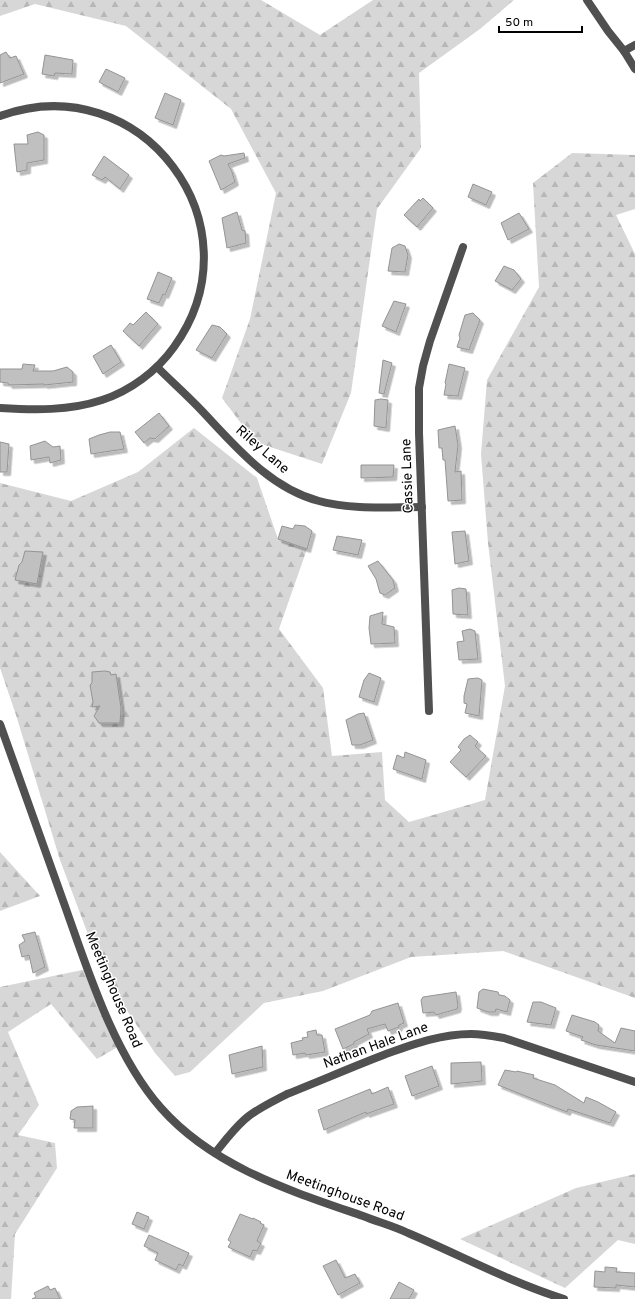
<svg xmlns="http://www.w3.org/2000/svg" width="635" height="1299" viewBox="0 0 635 1299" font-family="Overpass,sans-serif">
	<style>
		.forest { fill: url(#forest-firs) }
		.building { fill: #c0c0c0; stroke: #949494; filter: url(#shadow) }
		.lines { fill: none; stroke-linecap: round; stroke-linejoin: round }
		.minor { stroke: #505050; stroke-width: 8 }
		.labels { text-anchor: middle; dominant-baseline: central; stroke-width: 3; stroke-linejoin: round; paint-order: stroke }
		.street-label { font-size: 14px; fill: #000; stroke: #fff }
	</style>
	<defs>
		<pattern id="forest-firs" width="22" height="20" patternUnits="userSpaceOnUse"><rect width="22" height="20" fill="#d7d7d7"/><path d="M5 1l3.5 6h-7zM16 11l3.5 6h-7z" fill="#b7b7b7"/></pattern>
		<filter id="shadow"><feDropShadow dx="3.5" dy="3.5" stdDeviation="0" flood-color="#0004"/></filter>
	</defs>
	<rect width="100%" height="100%" fill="#fff"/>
	<g class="forest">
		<polygon points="0,0 261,0 320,35 373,0 514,0 480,29 419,73 421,148 377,209 351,393 322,464 255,442 222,398 250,319 276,193 231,109 126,26 35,4 0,16"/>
		<polygon points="572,153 635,155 635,209 616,215 635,254 635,998 503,951 411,957 323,991 264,1003 190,1072 175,1076 155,1053 103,974 60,860 16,715 0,668 0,483 71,501 138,472 194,428 257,478 278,539 307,549 279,629 323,688 332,756 382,752 385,800 409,822 485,800 505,686 488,543 481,454 487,380 539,287 533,183"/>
		<polygon points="0,852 40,896 0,911"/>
		<polygon points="87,969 121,1045 97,1059 51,1004 8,1032 39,1105 18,1135 55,1143 57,1168 15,1234 11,1299 0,1299 0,987"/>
		<polygon points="635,1174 635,1244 618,1240 565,1288 460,1239 576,1188"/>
	</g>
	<g class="building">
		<polygon points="6,52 10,58 16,56 24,74 0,83 0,55"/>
		<polygon points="45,55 73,60 72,74 55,73 54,76 42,74"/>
		<polygon points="106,69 125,78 118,92 99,82"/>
		<polygon points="165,93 181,100 173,125 155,118"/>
		<polygon points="38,132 44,135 44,160 27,163 27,170 17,172 14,144 28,144 27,135"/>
		<polygon points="244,153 245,158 228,164 232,172 235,182 221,190 209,161 221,155 224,156"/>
		<polygon points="104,156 129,175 120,189 105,177 102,180 92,175"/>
		<polygon points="473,184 492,192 486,205 468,197"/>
		<polygon points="423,198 433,208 417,227 404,215 419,199 420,201"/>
		<polygon points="237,212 242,230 245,231 246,243 227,248 222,218"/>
		<polygon points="519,213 529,229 508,240 501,223"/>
		<polygon points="399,244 405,246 408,255 405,272 388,271 392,248"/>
		<polygon points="504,266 514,270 521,279 512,290 495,281"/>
		<polygon points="158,272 172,278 165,295 163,294 159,303 147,299"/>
		<polygon points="394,301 406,304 396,332 382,326"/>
		<polygon points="146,312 158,324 139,346 123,331 130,323 133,325"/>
		<polygon points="473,313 480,320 469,350 457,347 460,338 459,335 465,315"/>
		<polygon points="212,325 220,327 227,334 212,358 196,350"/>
		<polygon points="111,345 121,362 103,374 93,356"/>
		<polygon points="383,360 392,363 384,394 379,393"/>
		<polygon points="23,364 35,365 33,371 53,371 67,367 73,372 73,382 44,385 44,384 9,385 8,383 0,382 0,369 22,369"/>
		<polygon points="449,364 465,368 458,396 444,395 446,384 445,383"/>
		<polygon points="381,399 388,400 386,428 374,426 375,400"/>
		<polygon points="159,413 169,426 155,439 150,438 144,443 135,432"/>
		<polygon points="455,426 458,445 455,472 461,471 462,500 448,501 445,460 443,460 442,448 439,448 438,430"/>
		<polygon points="110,432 120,432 124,449 91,454 89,439 99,435"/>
		<polygon points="45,441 53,447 60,446 61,460 50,463 49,457 31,460 30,446"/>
		<polygon points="0,442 9,444 7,472 0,472"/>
		<polygon points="361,465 394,465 393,477 361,478"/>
		<polygon points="295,525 305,526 312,531 307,549 278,539 282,526 293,529"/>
		<polygon points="465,531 469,561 455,564 452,532"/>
		<polygon points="337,536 362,540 358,555 333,550"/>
		<polygon points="25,551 43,552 37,584 15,580 19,565 22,562"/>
		<polygon points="378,561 393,580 395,588 385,595 380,593 376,579 368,566"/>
		<polygon points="459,588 466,589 468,615 453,614 452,590"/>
		<polygon points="383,612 382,624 394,627 395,643 371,644 369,628 370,616"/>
		<polygon points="470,629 475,631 478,659 459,660 457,642 464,641 462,631"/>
		<polygon points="105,671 110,672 111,675 116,674 121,708 120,723 99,723 94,716 100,706 92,707 93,702 90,685 92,683 92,672"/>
		<polygon points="369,673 381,678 374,702 359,697 364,680"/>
		<polygon points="478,678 482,680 479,716 465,713 467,704 464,703 464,696 468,679"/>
		<polygon points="364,713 373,740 360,745 352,745 346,720 358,714"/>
		<polygon points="470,735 478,742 475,746 486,756 466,777 450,762 461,750 458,747 464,739"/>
		<polygon points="405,752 426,760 422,779 393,769 397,755 404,758"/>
		<polygon points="35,932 45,967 33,973 29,955 22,957 19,945 25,941 22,935"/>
		<polygon points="483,989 498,992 499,995 505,996 510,1000 507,1012 496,1009 495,1012 488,1012 477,1008 479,992"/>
		<polygon points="456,992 458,1006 457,1009 436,1015 434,1012 423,1013 421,1000 423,997"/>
		<polygon points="533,1002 541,1002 556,1008 551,1025 527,1022"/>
		<polygon points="398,1003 404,1023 399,1025 399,1027 388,1031 385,1024 367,1029 369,1034 354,1042 354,1044 343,1049 335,1029 370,1015 372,1011"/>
		<polygon points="572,1015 595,1022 599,1025 598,1031 615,1043 621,1028 635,1031 635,1051 596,1045 581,1040 583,1037 566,1031"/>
		<polygon points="316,1030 317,1035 322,1035 325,1052 306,1055 305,1053 293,1055 291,1043 303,1040 302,1038 308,1037 307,1032"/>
		<polygon points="262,1046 263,1067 232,1074 229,1055"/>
		<polygon points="481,1062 482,1081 451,1084 451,1063"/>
		<polygon points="432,1066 439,1086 412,1096 405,1076"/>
		<polygon points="505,1070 516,1072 517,1071 534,1075 533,1078 555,1085 584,1103 586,1097 598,1102 616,1112 610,1123 568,1109 567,1112 538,1101 498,1085"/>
		<polygon points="388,1087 394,1104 366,1114 366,1112 324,1130 318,1110 370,1089 372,1094"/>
		<polygon points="93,1106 93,1128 74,1128 75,1120 70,1119 71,1111 77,1107"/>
		<polygon points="137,1212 149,1217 144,1229 132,1224"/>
		<polygon points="240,1214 253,1219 253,1218 261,1222 260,1223 264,1225 257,1241 261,1243 257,1251 253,1250 250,1257 228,1247 231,1242 228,1240"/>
		<polygon points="149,1235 189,1253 183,1266 179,1264 176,1270 155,1260 158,1253 144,1246"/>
		<polygon points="336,1260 345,1278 355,1274 360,1283 338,1295 323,1266"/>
		<polygon points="605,1267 617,1268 616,1272 635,1273 635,1287 616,1285 616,1288 594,1287 595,1271 605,1272"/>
		<polygon points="399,1282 414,1290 409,1299 390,1299"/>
		<polygon points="48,1286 50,1290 55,1288 60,1299 32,1299 36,1297 34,1293"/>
	</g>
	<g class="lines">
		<g class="minor">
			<polyline points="587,0 608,31 624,51 635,69"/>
			<polyline points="624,51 635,45"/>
			<path d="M 0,116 C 141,65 262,225 174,347 C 157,371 130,391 102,400 C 69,411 34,410 0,408"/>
			<path d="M 157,367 C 172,382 188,396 203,412 C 236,447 270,488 319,501 C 352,510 388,507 422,507"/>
			<polyline points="429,711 419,433 419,388 423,366 430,341 463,247"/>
			<path d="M 0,724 C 22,786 44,847 66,909 C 89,974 115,1056 161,1108 C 213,1167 291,1191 363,1216 C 378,1222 393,1226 408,1233 C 460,1255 510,1282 564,1299"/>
			<path d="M 215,1153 C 224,1142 233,1130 244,1120 C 256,1109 272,1102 287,1094 C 320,1081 352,1067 386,1054 C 414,1044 441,1034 471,1034 C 482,1034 493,1036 504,1038 L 635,1082"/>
		</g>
	</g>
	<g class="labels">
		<g class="street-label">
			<text transform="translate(262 450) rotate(41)">Riley Lane</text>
			<text transform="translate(408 476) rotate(-92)">Cassie Lane</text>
			<text transform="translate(113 990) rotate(67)">Meetinghouse Road</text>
			<text transform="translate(376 1046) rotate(-20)">Nathan Hale Lane</text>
			<text transform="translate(345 1196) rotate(20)">Meetinghouse Road</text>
		</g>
	</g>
	<path d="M499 26v6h83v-6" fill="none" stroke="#000000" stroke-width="2"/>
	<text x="505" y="26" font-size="12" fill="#000000" stroke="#ffffff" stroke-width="3" paint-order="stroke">50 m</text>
</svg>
